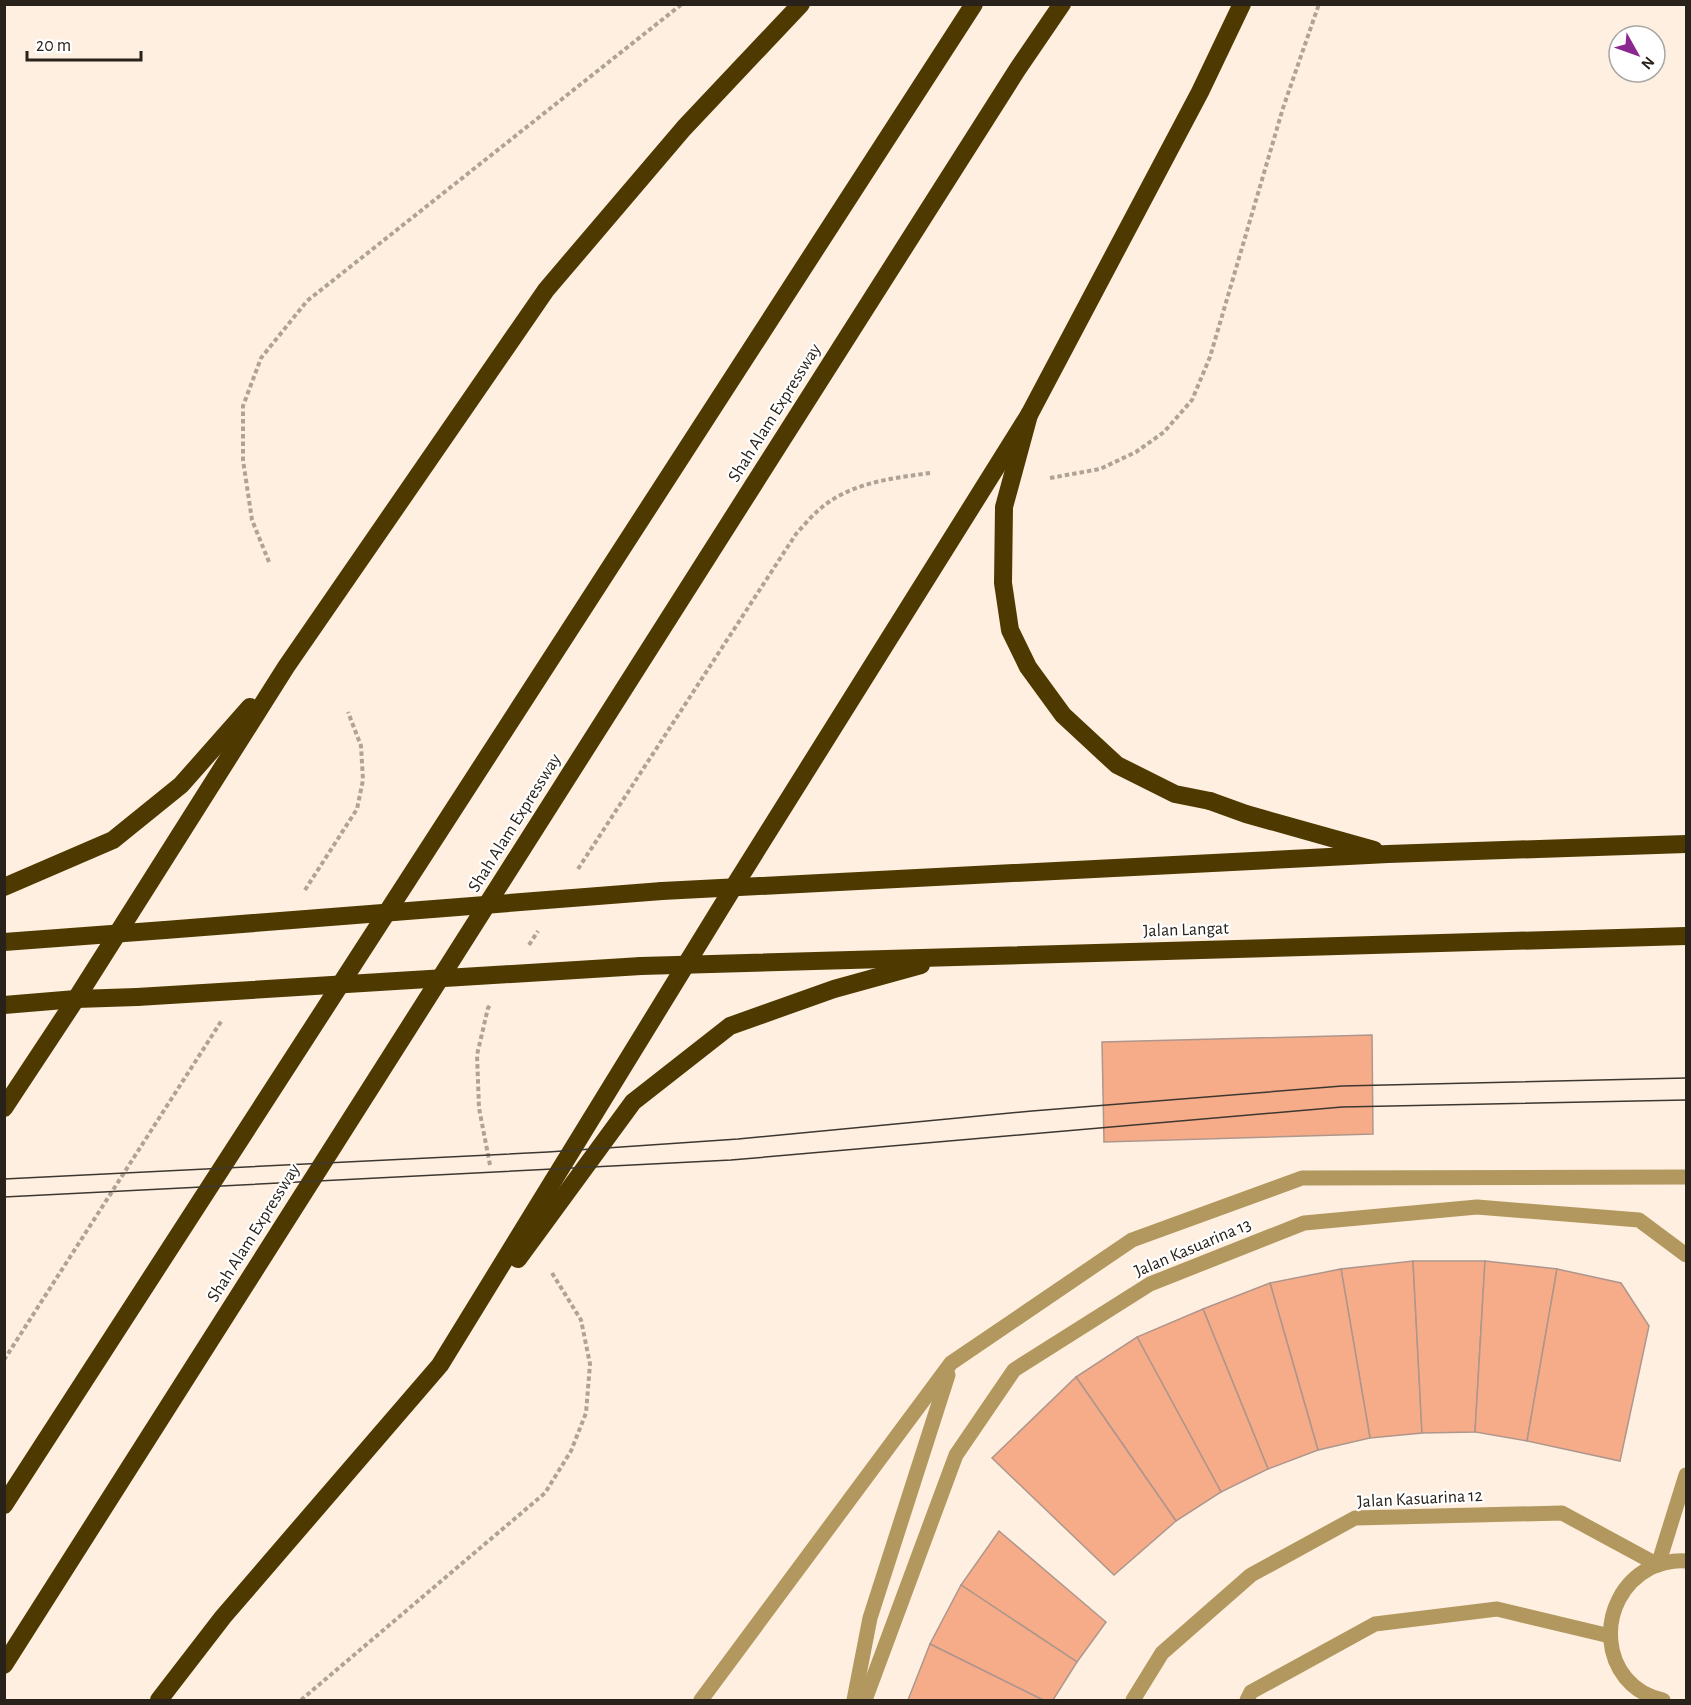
<svg xmlns="http://www.w3.org/2000/svg" width="1691" height="1705" viewBox="0 0 1691 1705" font-family="'Alegreya Sans',sans-serif">
	<style>
		.building { fill: #f6ac89; stroke: #ae968c; stroke-width: 1.5 }
		.lines { fill: none; stroke-linecap: round; stroke-linejoin: round }
		.path { stroke: #afa397; stroke-width: 4; stroke-dasharray: 4.5 3; stroke-linecap: butt }
		.street { stroke: #b2985e; stroke-width: 15 }
		.highway { stroke: #4e3a01; stroke-width: 18 }
		.tram { stroke: #3e372f; stroke-width: 1.5 }
		.highway-bridge { stroke: #4e3a01; stroke-width: 18 }
		.labels { text-anchor: middle; dominant-baseline: central; stroke-width: 4.5; stroke-linejoin: round; paint-order: stroke }
		.street-label { font-size: 18px; fill: #29221b; stroke: #fff }
	</style>
	<rect width="100%" height="100%" fill="#feefe0"/>
	<g class="building">
		<polygon points="1372,1035 1373,1134 1104,1142 1102,1042"/>
		<polygon points="1413,1261 1422,1433 1370,1438 1341,1269"/>
		<polygon points="1413,1261 1485,1261 1475,1432 1422,1433"/>
		<polygon points="1485,1261 1557,1269 1527,1441 1475,1432"/>
		<polygon points="1341,1269 1370,1438 1318,1450 1270,1283"/>
		<polygon points="1557,1269 1621,1283 1649,1326 1620,1461 1527,1441"/>
		<polygon points="1270,1283 1318,1450 1268,1469 1203,1309"/>
		<polygon points="1203,1309 1268,1469 1221,1492 1137,1337"/>
		<polygon points="1137,1337 1221,1492 1176,1521 1076,1377"/>
		<polygon points="1076,1377 1176,1521 1114,1575 992,1458"/>
		<polygon points="999,1531 1106,1622 1077,1662 961,1585"/>
		<polygon points="961,1585 1077,1662 1053,1700 1043,1700 930,1644"/>
		<polygon points="930,1644 1043,1700 908,1700"/>
	</g>
	<g class="lines">
		<g class="path">
			<polyline points="1050,478 1100,469 1136,452 1164,432 1192,400 1210,357 1283,108 1319,4"/>
			<polyline points="269,562 252,520 243,460 243,406 261,358 307,301 682,4"/>
			<path d="M 578,869 L 796,534 C 805,524 815,512 826,504 C 856,482 894,478 930,473"/>
			<polyline points="305,890 357,809 363,780 361,746 348,712"/>
			<polyline points="529,945 538,931"/>
			<polyline points="490,1165 479,1108 477,1055 488,1008 491,1004"/>
			<polyline points="4,1360 222,1020"/>
			<polyline points="301,1700 545,1493 571,1451 586,1413 590,1364 581,1320 552,1273"/>
		</g>
		<g class="street">
			<polyline points="701,1700 951,1363 1132,1240 1302,1178 1686,1177"/>
			<polyline points="854,1700 870,1618 948,1375"/>
			<polyline points="865,1700 956,1455 1014,1370 1150,1284 1304,1223 1477,1207 1639,1220 1686,1255"/>
			<polyline points="1133,1700 1162,1653 1251,1575 1355,1518 1562,1513 1658,1565 1686,1475"/>
			<polyline points="1247,1700 1251,1692 1375,1624 1497,1609 1610,1636"/>
			<path d="M 1663,1700 C 1598,1686 1593,1598 1650,1568 C 1661,1563 1674,1560 1686,1561"/>
		</g>
		<g class="highway">
			<polyline points="1210,801 1246,814 1374,850"/>
			<polyline points="4,887 113,840 181,785 250,707"/>
			<polyline points="662,891 1388,854 1686,844"/>
			<polyline points="4,942 165,930"/>
			<polyline points="641,966 1686,936"/>
			<polyline points="4,1005 76,999 137,997"/>
			<polyline points="4,1108 76,999 286,667 546,290 684,128 801,4"/>
			<polyline points="518,1259 633,1102 730,1026 834,989 921,965"/>
			<polyline points="4,1505 974,4"/>
			<polyline points="4,1665 1017,70 1062,4"/>
			<polyline points="159,1700 223,1617 440,1365 733,888 1029,415 1200,92 1242,4"/>
		</g>
		<g class="tram">
			<polyline points="4,1179 548,1152 738,1139 1032,1111 1342,1086 1686,1078"/>
			<polyline points="4,1197 731,1160 1342,1107 1686,1100"/>
		</g>
		<g class="highway-bridge">
			<polyline points="1029,415 1004,507 1003,583 1010,630 1028,667 1063,715 1117,765 1175,794 1210,801"/>
			<polyline points="165,930 662,891"/>
			<polyline points="137,997 641,966"/>
		</g>
	</g>
	<g class="labels">
		<g class="street-label">
			<text transform="translate(775 413) rotate(-58)">Shah Alam Expressway</text>
			<text transform="translate(515 823) rotate(-58)">Shah Alam Expressway</text>
			<text transform="translate(1186 930) rotate(-2)">Jalan Langat</text>
			<text transform="translate(254 1233) rotate(-58)">Shah Alam Expressway</text>
			<text transform="translate(1193 1248) rotate(-23)">Jalan Kasuarina 13</text>
			<text transform="translate(1420 1499) rotate(-3)">Jalan Kasuarina 12</text>
		</g>
	</g>
	<rect width="1691" height="1705" fill="none" stroke="#29221b" stroke-width="12"/>
	<g transform="translate(1637 54) rotate(130)"><circle r="28" fill="#ffffff" stroke="#a9a7a4" stroke-width="1.5"/>
	<path d="M0-4.5L10 22L0 15L-10 22Z" fill="#8b2890"/>
	<text y="-9" font-size="16" font-weight="bold" text-anchor="middle" fill="#29221b">N</text>
	</g>
	<path d="M27 51v9h114v-9" fill="none" stroke="#29221b" stroke-width="3"/>
	<text x="36" y="51" font-size="18" fill="#29221b" stroke="#ffffff" stroke-width="4.5" paint-order="stroke">20 m</text>
</svg>
